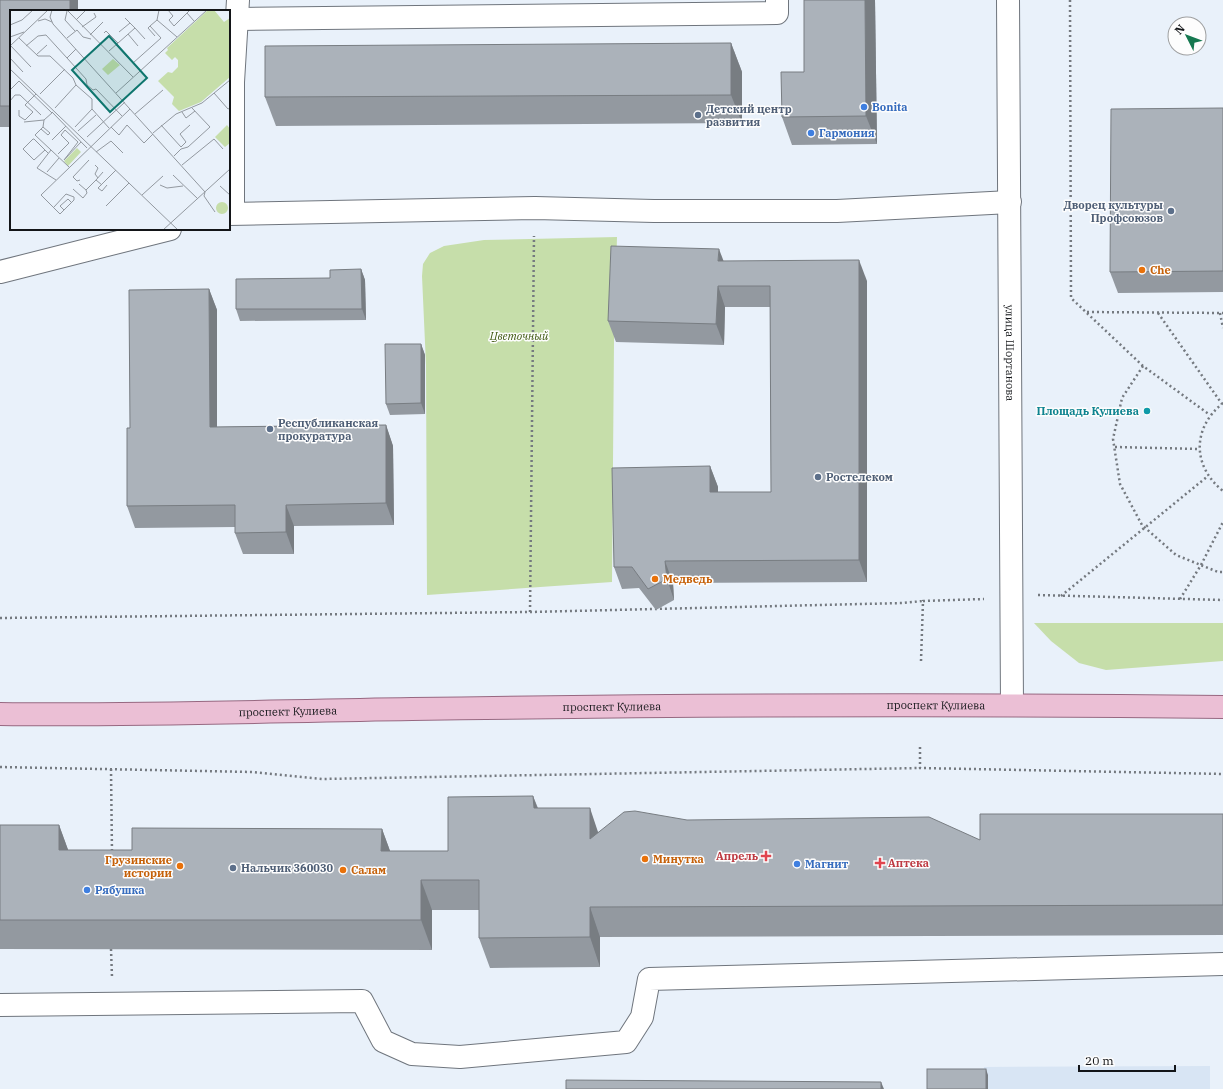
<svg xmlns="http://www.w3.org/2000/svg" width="1223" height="1089" viewBox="0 0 1223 1089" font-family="'IBM Plex Serif',serif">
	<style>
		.built { fill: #d8e5f4 }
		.green { fill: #c6deaa }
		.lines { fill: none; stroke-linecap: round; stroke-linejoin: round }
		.minor-casing { stroke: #6f757d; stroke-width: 24 }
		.major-casing { stroke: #976881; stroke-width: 24 }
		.path { stroke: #74797f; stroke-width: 2.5; stroke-dasharray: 2 3; stroke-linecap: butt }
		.minor { stroke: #fff; stroke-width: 22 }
		.major { stroke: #ebbfd5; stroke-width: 22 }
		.wall { fill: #9399a0 }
		.shaded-wall { fill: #787d82 }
		.building { fill: #abb2ba; stroke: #787d82 }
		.shop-dot { fill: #3f7fe0; stroke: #fdfdfd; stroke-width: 1.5 }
		.service-dot { fill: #5c6f8a; stroke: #fdfdfd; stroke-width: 1.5 }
		.food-dot { fill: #e8710a; stroke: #fdfdfd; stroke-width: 1.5 }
		.culture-dot { fill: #0f9aa8; stroke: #fdfdfd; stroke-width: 1.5 }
		.health-dot { fill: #e0444e; stroke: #fdfdfd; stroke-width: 1.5 }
		.labels { text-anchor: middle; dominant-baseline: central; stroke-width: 3; stroke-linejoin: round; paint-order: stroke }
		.shop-label { font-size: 11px; font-weight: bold; fill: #366cbe; stroke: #fdfdfd; text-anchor: start }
		.service-label { font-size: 11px; font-weight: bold; fill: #4e5e75; stroke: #fdfdfd; text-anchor: start }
		.food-label { font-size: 11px; font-weight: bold; fill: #c56008; stroke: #fdfdfd; text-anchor: start }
		.park-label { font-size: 11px; font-style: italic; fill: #3d570d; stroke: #fdfdfd }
		.street-label { font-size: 11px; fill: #131518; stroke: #fdfdfd }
		.culture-label { font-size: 11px; font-weight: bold; fill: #0d838f; stroke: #fdfdfd; text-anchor: end }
		.health-label { font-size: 11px; font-weight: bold; fill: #be3a42; stroke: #fdfdfd; text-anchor: end }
		.inset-road { fill: none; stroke: #9399a0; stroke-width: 1 }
		.view { fill: #0f766e; fill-opacity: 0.15; stroke: #0f766e; stroke-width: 2 }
		.inset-edge { fill: none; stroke: #131518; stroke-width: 2 }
	</style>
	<rect width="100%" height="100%" fill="#e9f1fa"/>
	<polygon class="built" points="1210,1066 1210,1089 984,1089 984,1067"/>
	<g class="green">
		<polygon points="617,237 614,342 612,582 427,595 426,365 422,276 423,264 430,253 444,246 484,240"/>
		<polygon points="1034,623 1223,623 1223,661 1106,670 1079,663 1051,641"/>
	</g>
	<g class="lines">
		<defs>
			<g id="minor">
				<path id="s1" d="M 1008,0 L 1012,705"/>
				<polyline points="238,19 777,13 777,0"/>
				<polyline points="233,213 233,82 238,0"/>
				<polyline points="229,214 535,208 654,211 837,211 1010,202"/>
				<polyline points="0,272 170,229"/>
				<polyline points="0,1005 362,1001 383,1041 412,1054 460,1057 626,1042 642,1017 649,979 1223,964"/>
			</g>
			<g id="major">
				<path id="s2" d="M 0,714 C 137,716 274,711 412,709 C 682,705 953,704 1223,707"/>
			</g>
		</defs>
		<use href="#minor" class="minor-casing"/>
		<use href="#major" class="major-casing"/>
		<g class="path">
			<polyline points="1070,0 1071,298 1143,366 1210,415"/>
			<polyline points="1087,312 1223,313"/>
			<polyline points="1158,313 1222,404"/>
			<polyline points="1220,313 1223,328"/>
			<polyline points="1143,366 1122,398 1113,439 1120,484 1142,525 1176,555 1218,572 1223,572"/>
			<path d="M 1223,403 C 1192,428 1192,466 1223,491"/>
			<polyline points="1115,447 1199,449"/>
			<polyline points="1038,595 1223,600"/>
			<polyline points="1061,596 1208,476"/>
			<polyline points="1180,599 1201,565 1223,522"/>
			<polyline points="530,612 534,236"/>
			<polyline points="0,618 530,612 903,603 923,601"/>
			<polyline points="921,661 923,601 984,599"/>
			<polyline points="920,747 920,768 1223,774"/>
			<polyline points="0,767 252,772 322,779 920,768"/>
			<polyline points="111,769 112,853"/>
			<polyline points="111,949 112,977"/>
		</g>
		<use href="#minor" class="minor"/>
		<use href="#major" class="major"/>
	</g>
	<g class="wall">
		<polygon points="0,0 78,0 78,11 11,11 11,127 0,127"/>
		<polygon points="804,0 875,0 877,144 792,145 782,117 804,72"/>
		<polygon points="731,43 742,72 742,123 276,126 265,97"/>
		<polygon points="1223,108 1223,292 1118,293 1110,272"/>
		<polygon points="723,261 867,281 867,582 673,583 674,600 656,610 639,588 622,589 614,567 710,466 718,487 718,492 771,492 770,307 725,307 724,345 616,342 608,321"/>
		<polygon points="361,269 365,280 366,320 240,321 236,309 330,278"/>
		<polygon points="209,289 217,310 217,427 386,425 393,446 394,525 294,526 294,554 243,554 235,533 235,527 135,528 127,506"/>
		<polygon points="421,344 425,355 425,414 390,415 386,404"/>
		<polygon points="533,796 538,808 598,832 687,820 980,840 1223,814 1223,935 600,937 600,967 490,968 479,938 479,910 432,910 432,950 0,949 0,825 59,825 68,850 132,850 382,829 390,851 448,851"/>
	</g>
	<g class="shaded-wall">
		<rect x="70" y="0" width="8" height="11"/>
		<polygon points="865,0 875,0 877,144 866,116"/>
		<polygon points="731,43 742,72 742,123 731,95"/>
		<polygon points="719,249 727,270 718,261"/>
		<polygon points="859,260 867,281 867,582 859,560"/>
		<polygon points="361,269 365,280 366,320 362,309"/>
		<polygon points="718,286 725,307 724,345 716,324"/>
		<polygon points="209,289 217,310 217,448 210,427"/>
		<polygon points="421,344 425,355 425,414 421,403"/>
		<polygon points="386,425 393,446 394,525 386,503"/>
		<polygon points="710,466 718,487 718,514 710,492"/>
		<polygon points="286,505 294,526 294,554 286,532"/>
		<polygon points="665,561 673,583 674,600 667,579"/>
		<polygon points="533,796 544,826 534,808"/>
		<polygon points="590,808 600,838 590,839"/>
		<polygon points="59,825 70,855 59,850"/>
		<polygon points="382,829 393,859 381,851"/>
		<polygon points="421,880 432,910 432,950 421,920"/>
		<polygon points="590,907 600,937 600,967 590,937"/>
		<polygon points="986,1069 988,1075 988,1089 986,1089"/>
		<polygon points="881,1082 884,1089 881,1089"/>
	</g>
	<g class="building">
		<polygon points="0,0 70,0 70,11 11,11 11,106 0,106"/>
		<polygon points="804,0 865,0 866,116 782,117 781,72 804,72"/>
		<polygon points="731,43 731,95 265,97 265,46"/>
		<polygon points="1223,108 1223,271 1110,272 1111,109"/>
		<polygon points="611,246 719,249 718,261 859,260 859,560 665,561 667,579 648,589 632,567 614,567 612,468 710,466 710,492 771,492 770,286 718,286 716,324 608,321"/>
		<polygon points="361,269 362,309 236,309 236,279 330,278 330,270"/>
		<polygon points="209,289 210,427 386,425 386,503 286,505 286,532 235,533 235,505 127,506 127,428 130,428 129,290"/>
		<polygon points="385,344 421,344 421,403 386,404"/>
		<polygon points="533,796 534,808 590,808 590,839 624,812 635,811 687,820 929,817 980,840 980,814 1223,814 1223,905 590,907 590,937 479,938 479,880 421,880 421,920 0,920 0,825 59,825 59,850 132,850 132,828 382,829 381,851 448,851 448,797"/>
		<rect x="927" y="1069" width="59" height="20"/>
		<polygon points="566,1080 881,1082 881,1089 566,1089"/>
	</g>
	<g class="shop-dot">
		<circle cx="864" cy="107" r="4"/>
		<circle cx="811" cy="133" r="4"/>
		<circle cx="797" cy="864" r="4"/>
		<circle cx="87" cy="890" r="4"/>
	</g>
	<g class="service-dot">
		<circle cx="698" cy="115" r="4"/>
		<circle cx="1171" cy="211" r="4"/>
		<circle cx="270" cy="429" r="4"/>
		<circle cx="818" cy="477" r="4"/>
		<circle cx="233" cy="868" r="4"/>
	</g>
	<g class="food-dot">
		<circle cx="1142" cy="270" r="4"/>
		<circle cx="655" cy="579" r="4"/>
		<circle cx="645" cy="859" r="4"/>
		<circle cx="180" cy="866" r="4"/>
		<circle cx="343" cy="870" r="4"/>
	</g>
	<circle class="culture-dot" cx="1147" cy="411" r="4"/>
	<g class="health-dot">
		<path d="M764 850h4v4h4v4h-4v4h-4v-4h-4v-4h4z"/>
		<path d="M878 857h4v4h4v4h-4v4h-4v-4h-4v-4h4z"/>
	</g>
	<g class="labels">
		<g class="shop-label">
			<text x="872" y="107">Bonita</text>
			<text x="819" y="133">Гармония</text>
			<text x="805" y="864">Магнит</text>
			<text x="95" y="890">Рябушка</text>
		</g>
		<g class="service-label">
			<text x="706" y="109">Детский центр<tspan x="706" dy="13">развития</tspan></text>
			<text x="1163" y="205" text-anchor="end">Дворец культуры<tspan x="1163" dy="13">Профсоюзов</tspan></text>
			<text x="278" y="423">Республиканская<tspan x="278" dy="13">прокуратура</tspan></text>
			<text x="826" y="477">Ростелеком</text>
			<text x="241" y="868">Нальчик 360030</text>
		</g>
		<g class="food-label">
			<text x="1150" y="270">Che</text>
			<text x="663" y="579">Медведь</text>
			<text x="653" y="859">Минутка</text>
			<text x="172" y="860" text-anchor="end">Грузинские<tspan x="172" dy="13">истории</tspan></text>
			<text x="351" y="870">Салам</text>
		</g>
		<g class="park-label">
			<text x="519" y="336">Цветочный</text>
		</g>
		<g class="street-label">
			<text stroke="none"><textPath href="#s1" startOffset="353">улица Шортанова</textPath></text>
			<text stroke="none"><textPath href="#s2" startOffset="936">проспект Кулиева</textPath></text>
			<text stroke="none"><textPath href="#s2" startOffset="612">проспект Кулиева</textPath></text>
			<text stroke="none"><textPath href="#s2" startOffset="288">проспект Кулиева</textPath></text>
		</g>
		<g class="culture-label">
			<text x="1139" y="411">Площадь Кулиева</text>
		</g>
		<g class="health-label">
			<text x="758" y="856">Апрель</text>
			<text x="888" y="863" text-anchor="start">Аптека</text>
		</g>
	</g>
	<g transform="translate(10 10)">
		<rect width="220" height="220" fill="#e9f1fa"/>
		<path d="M 198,0 L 204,0 L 214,12 L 220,8 L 220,67 L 191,92 L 169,101 L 162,94 L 164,87 L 148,71 L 158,62 L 162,63 L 168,57 L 168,50 L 163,45 L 165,47 L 162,50 L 155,43 L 158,40 L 157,38 ZM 103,49 L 110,55 L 98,65 L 92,59 ZM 217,115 L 220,119 L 220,133 L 215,137 L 205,127 ZM 67,138 L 71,142 L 58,156 L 54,151 ZM206 198a6 6 0 1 1 12 0a6 6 0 1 1-12 0Z" fill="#c6deaa"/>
		<path class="inset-road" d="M 42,0 L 40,7 L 43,14 L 195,182M 57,0 L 123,67M 149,0 L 147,10 L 167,27M 158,0 L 163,6 L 159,10 L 164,16 L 177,3M 180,0 L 177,3 L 184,11M 57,1 L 55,10 L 65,21M 66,10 L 76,0M 28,11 L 35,9 L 42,12M 0,15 L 12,10 L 23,0M 140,16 L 138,18 L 145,26M 72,17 L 86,7 L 84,3M 125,18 L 135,29M 109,22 L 120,13M 94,23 L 96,21 L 108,33M 118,24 L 128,36M 80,25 L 93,12M 0,27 L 14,22M 9,28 L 28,46 L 40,46 L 63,68 L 66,75M 57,28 L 67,20 L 73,27 L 81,29M 0,35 L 21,57M 106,35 L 123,53 L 151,28 L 140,16 L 147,10M 0,36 L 38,0M 16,36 L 28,26 L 36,25 L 57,48 L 66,39M 99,41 L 125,18 L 115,8M 26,45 L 37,35M 0,48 L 13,62M 57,48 L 76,69 L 77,75 L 83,80 L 86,79 L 112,106M 0,59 L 168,220M 9,71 L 42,103M 0,80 L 9,71M 106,83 L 197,0M 204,83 L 218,99 L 220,98M 30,84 L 55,59M 0,91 L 5,85 L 10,85 L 31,105M 45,98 L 66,75 L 82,89 L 82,99 L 99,118M 9,100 L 9,106 L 15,110 L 23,102 L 15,95 L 26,84M 42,102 L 77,138M 172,102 L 176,108 L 185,101M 125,104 L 153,80M 14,112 L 34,110 L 43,102M 151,115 L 171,137 L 176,132 L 170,124 L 180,115M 33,117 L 31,119 L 38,125 L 40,123 L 33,117 L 34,110M 65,117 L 82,99M 101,117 L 109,125 L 117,115 L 134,133 L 143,124M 31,119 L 25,125 L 41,140 L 27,158 L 46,170M 55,120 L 68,132 L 54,150 L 71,132M 68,121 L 86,105M 143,123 L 166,104 L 192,93 L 220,70M 77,127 L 115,92M 42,130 L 56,116M 35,140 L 24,150 L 13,139 L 23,129 L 24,129 L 38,143M 41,140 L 59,157M 86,142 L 101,131 L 113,143M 48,144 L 59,133 L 51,125 L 55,120M 164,146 L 171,139 L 178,137 L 200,117 L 182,98M 85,155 L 88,158 L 85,164 L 88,168M 172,155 L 204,129 L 213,139M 37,162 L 49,148M 163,165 L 188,189M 70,170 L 67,171 L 63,167 L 79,150M 69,174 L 76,180 L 86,170M 92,175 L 86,170 L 93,162M 97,175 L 92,181 L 88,178 L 106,160M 150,175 L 157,178 L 173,176M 210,176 L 220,185M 63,179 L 73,188 L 77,183 L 76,180M 195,182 L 194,186 L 205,202M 132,185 L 153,166M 96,196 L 119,173M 44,197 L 56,184 L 64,187 L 64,190 L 50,204 L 31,185 L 120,99M 54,200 L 50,196 L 58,189 L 62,193M 153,220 L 220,159"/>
		<path class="view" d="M 99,26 L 137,68 L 100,102 L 62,60 Z"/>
		<rect width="220" height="220" class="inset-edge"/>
	</g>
	<g transform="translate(1187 36) rotate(312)"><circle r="19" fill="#fdfdfd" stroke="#9fa0a1"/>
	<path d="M0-3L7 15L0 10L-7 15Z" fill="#157850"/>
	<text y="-6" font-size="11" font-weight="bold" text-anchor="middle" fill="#131518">N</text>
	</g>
	<path d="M1079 1065v6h96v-6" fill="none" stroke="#131518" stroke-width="2"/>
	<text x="1085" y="1065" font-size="12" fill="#131518" stroke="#fdfdfd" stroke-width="3" paint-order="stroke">20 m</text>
</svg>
